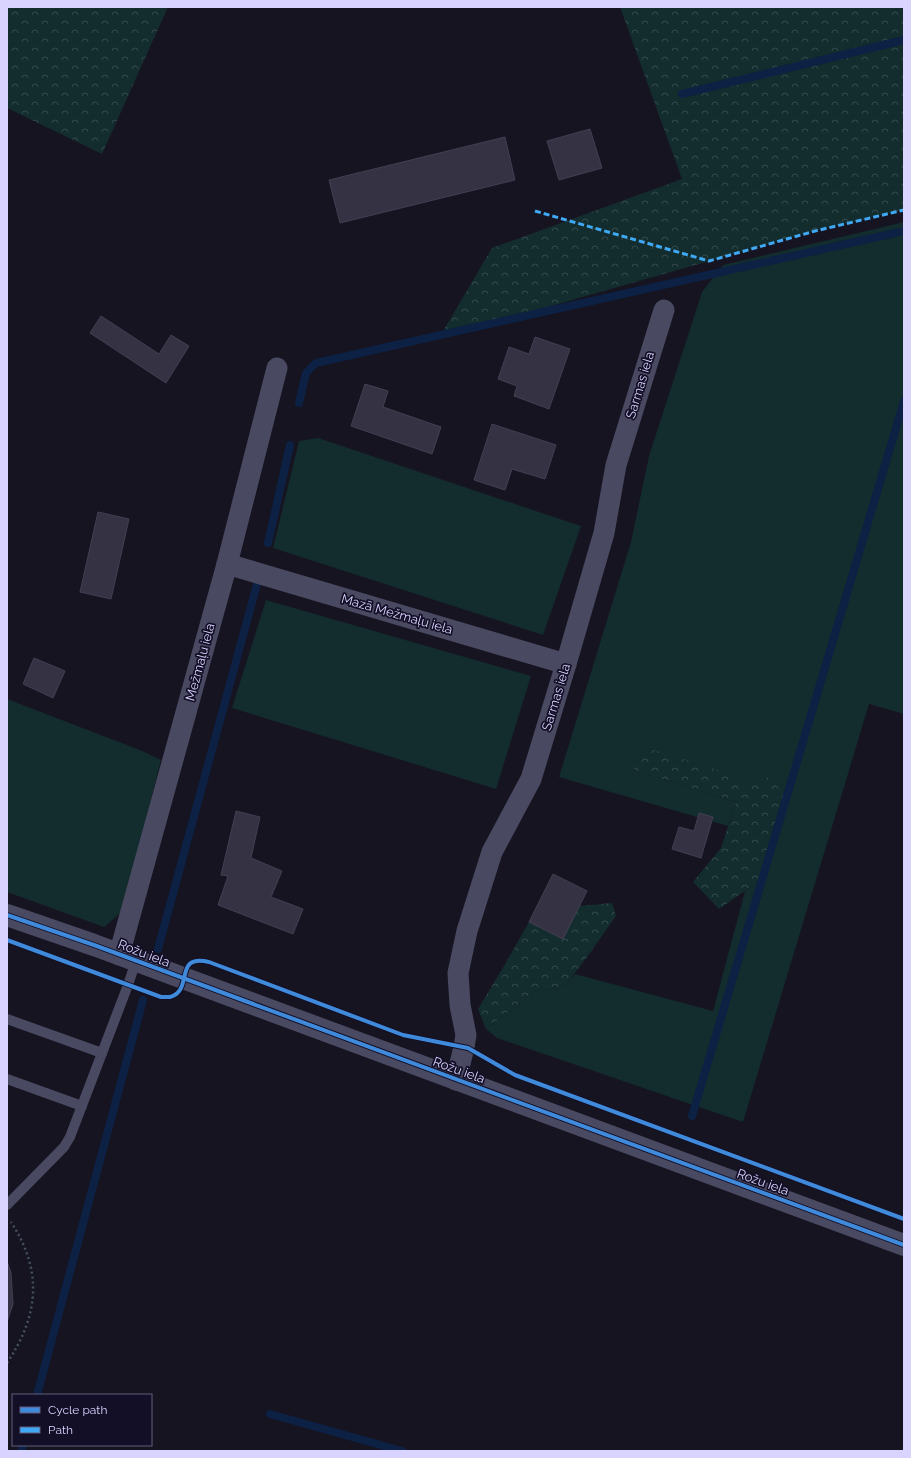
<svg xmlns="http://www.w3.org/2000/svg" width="911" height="1458" viewBox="0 0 911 1458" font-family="Raleway,sans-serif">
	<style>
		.grass { fill: #132c2d }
		.forest { fill: url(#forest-crowns) }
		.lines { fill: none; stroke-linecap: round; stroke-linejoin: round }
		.stream { stroke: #0d2144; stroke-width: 8 }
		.building { fill: #343243; stroke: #433f54 }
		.path { stroke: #44505f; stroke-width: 2.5; stroke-dasharray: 2 3; stroke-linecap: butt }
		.service { stroke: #4a4962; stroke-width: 10 }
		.minor { stroke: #4a4962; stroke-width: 21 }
		.tertiary { stroke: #4a4962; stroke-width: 22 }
		.quiet { stroke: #3fa9f5; stroke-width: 3; stroke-dasharray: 6 3; stroke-linecap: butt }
		.cycleway-casing { stroke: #130f26; stroke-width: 6 }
		.cycleway { stroke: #408adc; stroke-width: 4 }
		.labels { text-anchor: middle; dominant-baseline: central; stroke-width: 3.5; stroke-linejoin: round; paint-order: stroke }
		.street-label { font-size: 13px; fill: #d9d4ff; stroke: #130f26 }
	</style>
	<defs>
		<pattern id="forest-crowns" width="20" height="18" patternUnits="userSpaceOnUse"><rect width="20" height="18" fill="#132c2d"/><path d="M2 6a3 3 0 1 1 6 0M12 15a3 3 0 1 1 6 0" fill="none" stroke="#354a4c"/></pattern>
	</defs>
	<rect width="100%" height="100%" fill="#161421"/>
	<g class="grass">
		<polygon points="904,222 904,714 869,704 743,1122 497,1038 486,1029 534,992 565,986 575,974 713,1011 745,891 762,879 744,789 645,747 633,770 736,802 728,826 559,777 631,542 649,456 702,292 723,265"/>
		<polygon points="318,438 581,526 543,635 273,548 299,441"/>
		<polygon points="266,600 531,676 496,789 232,708"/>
		<polygon points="7,699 140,750 161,760 123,911 104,927 7,892"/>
	</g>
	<g class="forest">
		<polygon points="7,7 168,7 102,154 7,108"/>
		<polygon points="620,7 904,7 904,210 815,231 439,338 492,248 682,179"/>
		<polygon points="644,747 737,776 744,788 768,777 787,797 762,879 719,909 693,882 721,848 736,802 633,770"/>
		<polygon points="612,903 616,916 587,957 565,986 534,992 486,1029 478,1009 504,966 529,922 563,939 579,906"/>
	</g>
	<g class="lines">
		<g class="stream">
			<polyline points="682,94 904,40"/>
			<polyline points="299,403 306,373 316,363 904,231"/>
			<polyline points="268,543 290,445"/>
			<polyline points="158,949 257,584"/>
			<polyline points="692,1116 904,401"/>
			<polyline points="37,1395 143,1000"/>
			<polyline points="270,1414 402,1451"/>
			<polyline points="21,1451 23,1445"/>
		</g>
	</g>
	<g class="building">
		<polygon points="590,129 602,168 559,180 547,141"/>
		<polygon points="505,137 515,180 340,223 329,180"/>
		<polygon points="101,316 159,354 171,335 189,346 166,383 90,333"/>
		<polygon points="535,337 570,349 549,409 514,396 517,386 498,379 509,347 529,354"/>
		<polygon points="365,384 388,391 383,407 441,427 432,454 351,426"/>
		<polygon points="492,424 556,445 545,479 512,469 505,490 474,480"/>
		<polygon points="98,512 129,519 111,599 80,592"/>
		<polygon points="34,658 65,671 53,698 23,684"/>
		<polygon points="236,811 260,817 251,858 282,871 271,897 303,909 293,934 218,905 228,876 221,875"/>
		<polygon points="699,813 713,817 701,858 672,849 679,827 694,831"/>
		<polygon points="553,874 587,891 563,939 529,922"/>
		<polygon points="7,1261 11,1273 13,1304 7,1322"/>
	</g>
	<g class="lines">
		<path class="path" d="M 7,1363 C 39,1315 43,1271 11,1222"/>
		<g class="service">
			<polyline points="7,1019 102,1053"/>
			<polyline points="7,1079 82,1106"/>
			<polyline points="7,1205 64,1147 70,1137 128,985 136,961"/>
		</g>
		<g class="minor">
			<polyline points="227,564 566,664"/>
			<polyline points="119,955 227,564 277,368"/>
			<polyline points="456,1080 464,1047 466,1035 460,1005 458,973 467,931 492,852 531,779 566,664 604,533 616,465 664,310"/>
		</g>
		<polyline class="tertiary" points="7,915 94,945 904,1245"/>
		<polyline class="quiet" points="535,211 709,261 815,231 904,210"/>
		<defs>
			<g id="cycleway">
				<polyline points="7,915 94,945 904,1245"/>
				<path d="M 7,940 L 161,997 C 164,997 167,997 170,997 C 194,991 173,953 209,962 L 403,1035 L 468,1048 L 515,1075 L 904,1219"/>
			</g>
		</defs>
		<use href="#cycleway" class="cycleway-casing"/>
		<use href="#cycleway" class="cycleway"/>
	</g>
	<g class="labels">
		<g class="street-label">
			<text transform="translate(640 385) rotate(-73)">Sarmas iela</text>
			<text transform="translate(397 614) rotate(16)">Mazā Mežmaļu iela</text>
			<text transform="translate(200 662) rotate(-75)">Mežmaļu iela</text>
			<text transform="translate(556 697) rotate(-73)">Sarmas iela</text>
			<text transform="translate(144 953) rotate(21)">Rožu iela</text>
			<text transform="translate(459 1070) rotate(20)">Rožu iela</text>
			<text transform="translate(763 1182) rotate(20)">Rožu iela</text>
		</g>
	</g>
	<rect width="911" height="1458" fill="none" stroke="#d9d4ff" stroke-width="16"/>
	<rect x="12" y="1394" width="140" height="52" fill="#130f26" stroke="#625e7d"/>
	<rect x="20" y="1407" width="20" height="6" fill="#408adc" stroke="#625e7d"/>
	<text x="48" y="1414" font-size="12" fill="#d9d4ff">Cycle path</text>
	<rect x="20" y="1427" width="20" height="6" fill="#3fa9f5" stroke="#625e7d"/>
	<text x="48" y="1434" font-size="12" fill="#d9d4ff">Path</text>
</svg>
